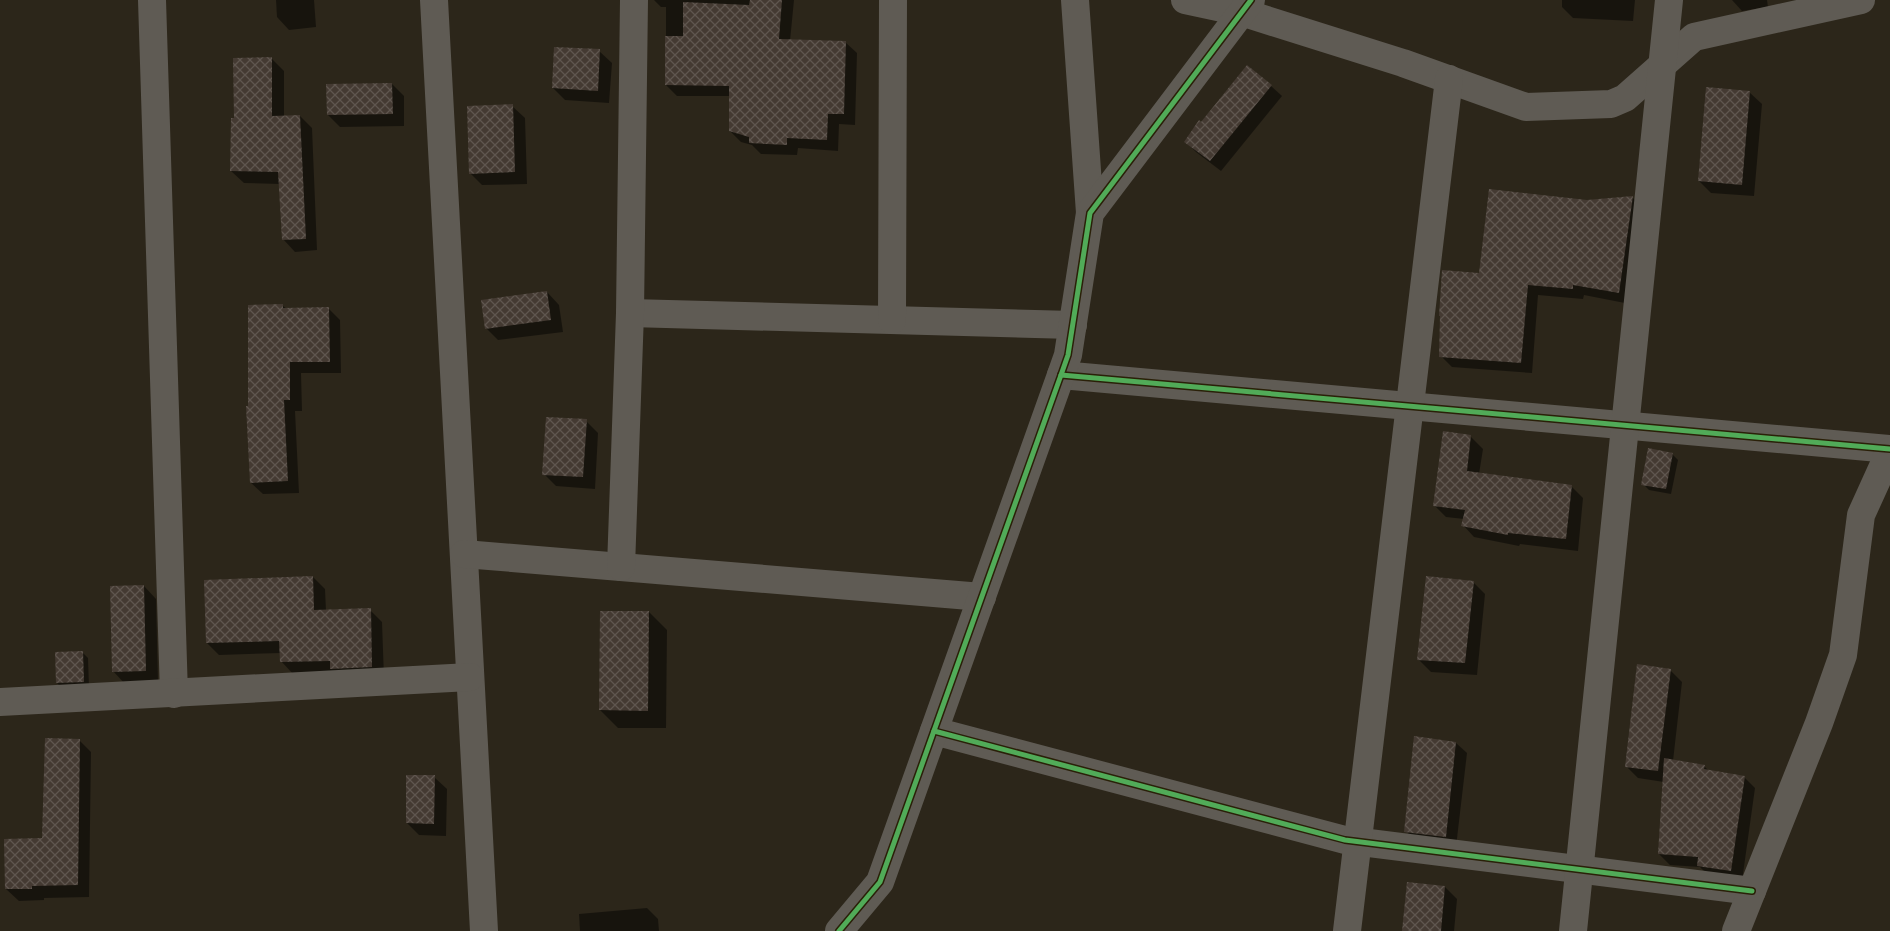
<svg xmlns="http://www.w3.org/2000/svg" width="1890" height="931" viewBox="0 0 1890 931" font-family="'Work Sans',sans-serif">
	<style>
		.shadow { fill: #0007 }
		.building { fill: url(#building-cross-hatch) }
		.lines { fill: none; stroke-linecap: round; stroke-linejoin: round }
		.minor { stroke: #5f5b54; stroke-width: 28 }
		.cycleway-casing { stroke: #2a2008; stroke-width: 8 }
		.cycleway { stroke: #51ab58; stroke-width: 5 }
	</style>
	<defs>
		<pattern id="building-cross-hatch" width="8" height="8" patternUnits="userSpaceOnUse" patternTransform="scale(1.25)"><rect width="8" height="8" fill="#443a32"/><path d="M0 0l8 8M0 8l8-8" fill="none" stroke="#5f564f"/></pattern>
	</defs>
	<rect width="100%" height="100%" fill="#2c261a"/>
	<g class="shadow">
		<polygon points="276,0 314,0 316,27 289,30 277,17"/>
		<polygon points="654,0 794,0 790,41 845,42 857,53 855,125 839,124 838,151 798,148 797,155 761,154 752,145 741,142 730,131 730,96 677,96 666,85 666,7 661,7"/>
		<polygon points="1562,0 1635,0 1633,21 1573,18 1562,7"/>
		<polygon points="1732,0 1767,0 1768,7 1742,11"/>
		<polygon points="599,51 612,63 609,103 565,100 553,88"/>
		<polygon points="272,59 284,71 284,117 300,116 312,128 317,250 295,252 283,239 280,184 244,183 231,171"/>
		<polygon points="392,84 404,96 404,126 340,127 328,115"/>
		<polygon points="1271,86 1282,96 1221,171 1196,152 1186,142 1201,123"/>
		<polygon points="1749,92 1762,104 1754,196 1711,193 1699,181"/>
		<polygon points="512,106 525,118 527,184 482,185 470,173"/>
		<polygon points="1633,198 1643,208 1630,304 1584,295 1583,299 1538,295 1532,373 1452,367 1441,356 1441,317 1440,316 1587,202"/>
		<polygon points="547,292 559,305 563,332 498,340 486,328"/>
		<polygon points="283,306 287,309 329,309 340,320 341,373 301,373 302,411 295,411 299,493 263,494 251,483"/>
		<polygon points="586,421 598,433 595,489 556,486 544,474"/>
		<polygon points="1471,437 1483,449 1479,474 1571,486 1583,498 1578,551 1520,544 1519,546 1474,537 1463,525 1464,519 1446,517 1434,505"/>
		<polygon points="1672,454 1678,460 1671,494 1649,490 1643,484"/>
		<polygon points="313,577 325,589 326,611 370,610 382,622 384,678 293,674 281,661 281,653 219,655 207,643"/>
		<polygon points="1473,582 1485,594 1477,675 1431,672 1419,660"/>
		<polygon points="144,586 156,599 158,682 125,684 113,671"/>
		<polygon points="649,612 667,630 666,728 618,728 600,710"/>
		<polygon points="82,652 88,658 89,687 63,689 57,683"/>
		<polygon points="1670,670 1682,682 1673,761 1704,766 1710,772 1744,777 1755,788 1742,881 1709,876 1700,867 1670,865 1659,854 1664,782 1638,778 1626,766"/>
		<polygon points="79,740 91,752 89,897 44,898 44,900 19,901 6,889 44,840"/>
		<polygon points="1456,743 1467,753 1456,847 1416,842 1406,831"/>
		<polygon points="434,777 447,789 446,836 419,835 407,823"/>
		<polygon points="1445,887 1457,899 1454,931 1403,931"/>
		<polygon points="647,908 658,919 659,931 580,931 579,914"/>
	</g>
	<g class="building">
		<polygon points="750,0 782,0 779,39 846,41 844,114 828,114 827,140 787,138 787,145 749,143 749,137 729,131 729,86 665,85 665,36 683,36 683,2 749,5"/>
		<polygon points="554,47 600,49 598,91 552,88"/>
		<polygon points="272,57 272,116 300,115 306,239 282,240 278,172 230,171 231,118 234,118 233,58"/>
		<polygon points="1247,65 1272,85 1210,161 1184,142 1199,120 1201,122"/>
		<polygon points="392,83 393,114 327,115 326,84"/>
		<polygon points="1706,87 1750,91 1742,185 1698,181"/>
		<polygon points="513,104 515,172 469,174 467,106"/>
		<polygon points="1489,189 1587,200 1633,196 1619,293 1573,285 1573,289 1528,285 1521,363 1439,357 1440,316 1439,316 1442,270 1479,273"/>
		<polygon points="547,291 551,320 485,329 481,300"/>
		<polygon points="283,304 283,308 329,307 330,362 290,362 290,400 284,400 288,481 250,483 246,406 248,406 248,305"/>
		<polygon points="546,417 587,419 583,477 542,475"/>
		<polygon points="1443,431 1471,435 1467,471 1572,485 1566,539 1508,533 1508,535 1461,526 1465,510 1433,506"/>
		<polygon points="1648,448 1673,453 1666,489 1641,485"/>
		<polygon points="313,576 314,610 371,608 372,667 330,669 330,661 280,662 279,641 206,643 204,580"/>
		<polygon points="1426,576 1474,581 1465,663 1417,660"/>
		<polygon points="144,585 146,671 112,672 110,586"/>
		<polygon points="600,611 649,611 648,711 599,710"/>
		<polygon points="83,651 84,682 56,683 55,652"/>
		<polygon points="1637,664 1671,669 1658,771 1625,767"/>
		<polygon points="1414,736 1456,742 1446,837 1404,832"/>
		<polygon points="45,738 80,739 78,885 32,886 32,889 5,889 4,839 42,838"/>
		<polygon points="1664,758 1705,765 1704,769 1745,776 1731,871 1697,866 1698,857 1658,854"/>
		<polygon points="406,775 435,775 434,824 406,823"/>
		<polygon points="1407,882 1445,886 1441,931 1402,931"/>
	</g>
	<g class="lines">
		<g class="minor">
			<polyline points="152,0 174,694"/>
			<polyline points="434,0 484,931"/>
			<polyline points="1075,0 1090,213"/>
			<polyline points="1185,0 1241,12 1403,63 1526,107 1611,104 1625,98 1694,37 1861,0"/>
			<polyline points="630,313 1073,325"/>
			<polyline points="892,320 893,0"/>
			<polyline points="1061,375 1890,449"/>
			<polyline points="464,554 982,597"/>
			<polyline points="621,567 630,313 634,0"/>
			<polyline points="0,702 470,677"/>
			<polyline points="934,731 1345,840 1752,891"/>
			<polyline points="839,931 880,882 1061,375 1068,355 1090,213 1251,0"/>
			<polyline points="1347,931 1449,79"/>
			<polyline points="1573,931 1669,0"/>
			<polyline points="1736,931 1819,723 1843,655 1861,515 1890,451"/>
		</g>
		<defs>
			<g id="cycleway">
				<polyline points="1061,375 1890,449"/>
				<polyline points="934,731 1345,840 1752,891"/>
				<polyline points="839,931 880,882 1061,375 1068,355 1090,213 1251,0"/>
			</g>
		</defs>
		<use href="#cycleway" class="cycleway-casing"/>
		<use href="#cycleway" class="cycleway"/>
	</g>
</svg>
